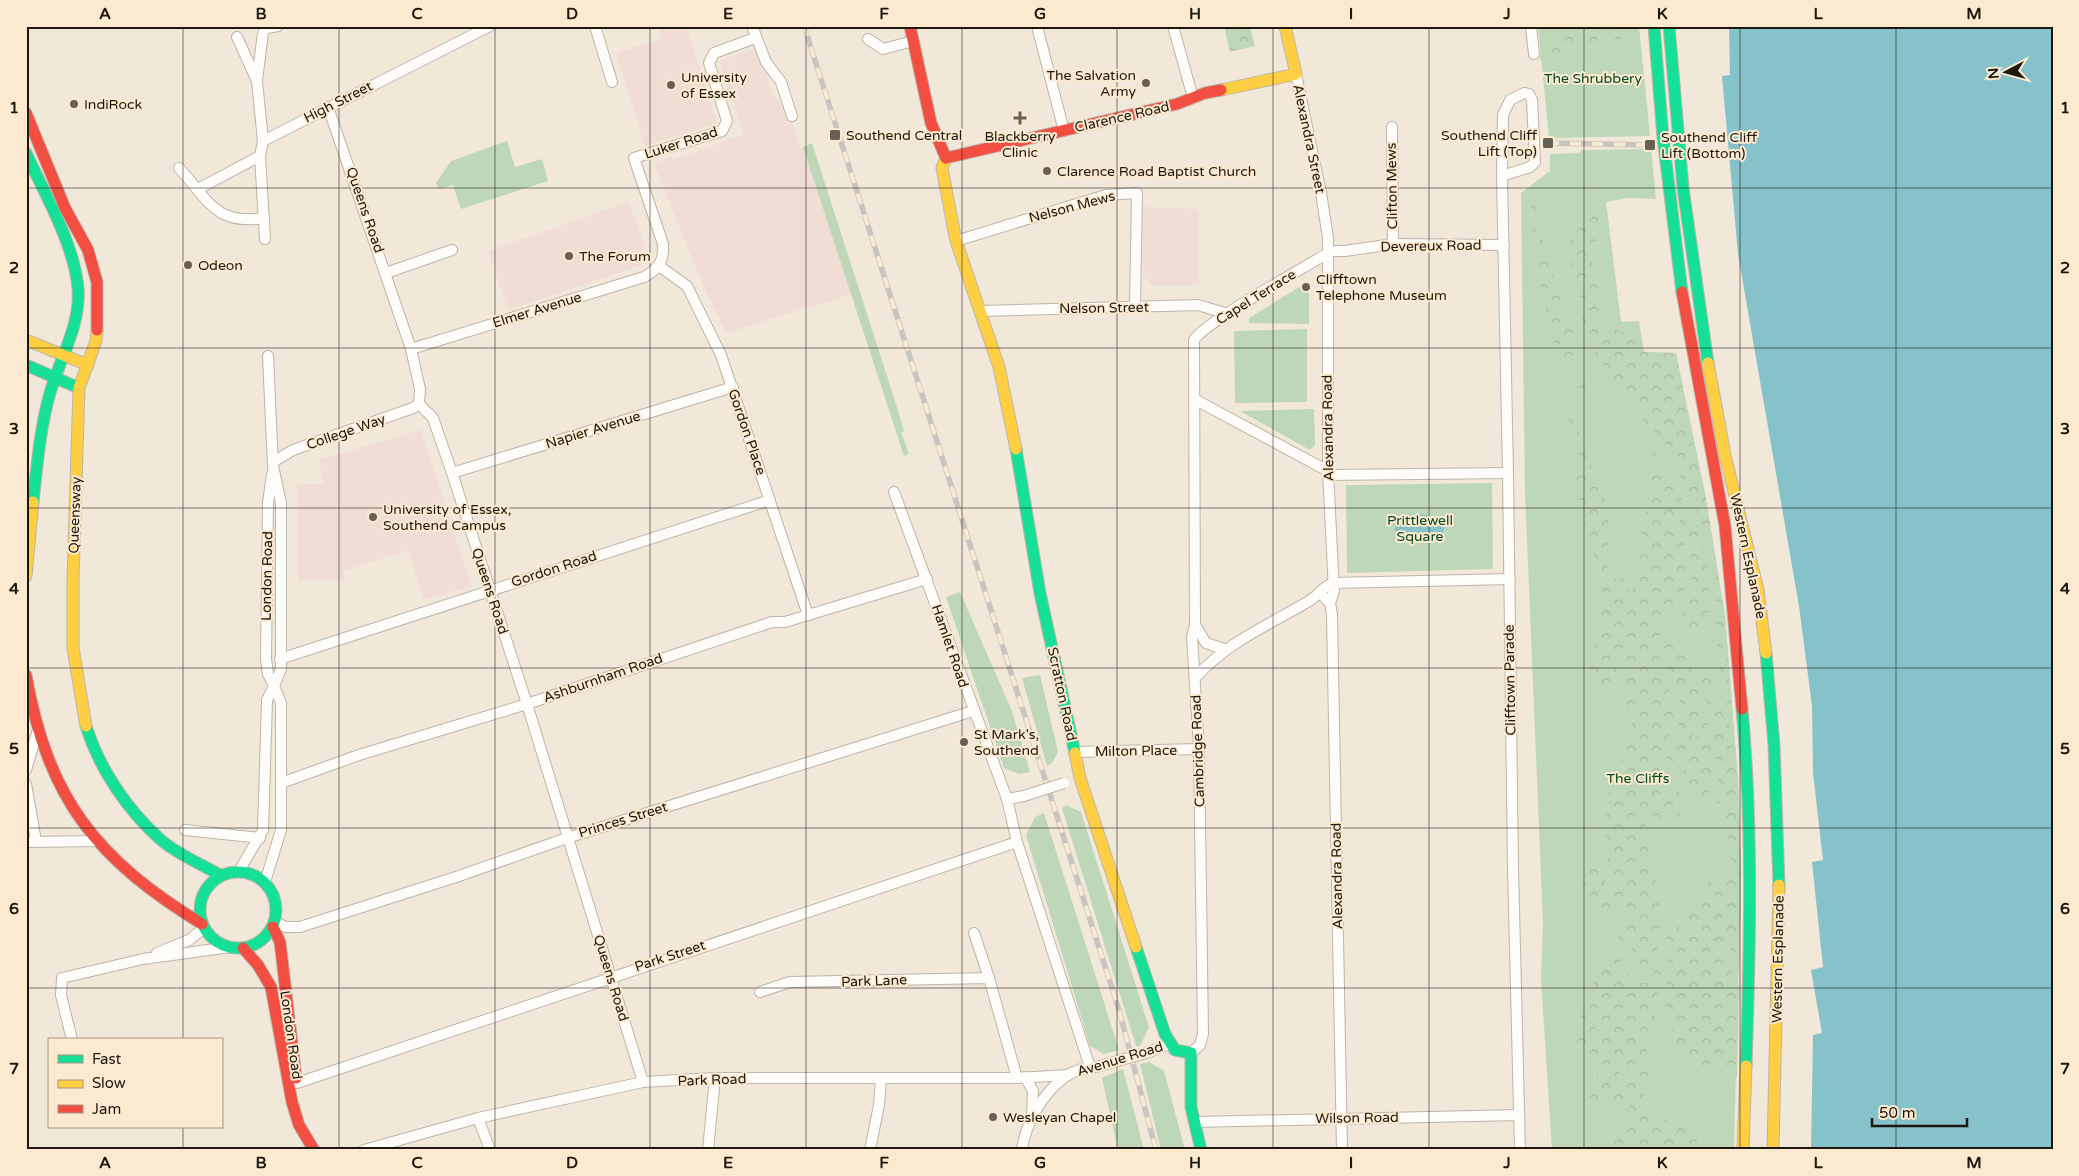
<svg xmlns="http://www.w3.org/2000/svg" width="2079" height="1176" viewBox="0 0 2079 1176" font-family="'Varela Round',sans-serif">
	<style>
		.education { fill: #f0ddd4 }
		.green { fill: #bfd7b9 }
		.forest { fill: url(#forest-crowns) }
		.water { fill: #86c2ca }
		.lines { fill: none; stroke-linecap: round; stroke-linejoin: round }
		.street-casing { stroke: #bdb5aa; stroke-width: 12 }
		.fast-casing { stroke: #bdb5aa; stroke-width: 13 }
		.slow-casing { stroke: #bdb5aa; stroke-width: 13 }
		.jam-casing { stroke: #bdb5aa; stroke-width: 13 }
		.street { stroke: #fdfcf9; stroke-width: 10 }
		.fast { stroke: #16e098; stroke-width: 11 }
		.slow { stroke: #ffcf43; stroke-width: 11 }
		.jam { stroke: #f24e42; stroke-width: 11 }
		.rail-casing { stroke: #c8c4c0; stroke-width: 5.5 }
		.rail { stroke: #fcead0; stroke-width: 4; stroke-dasharray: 11; stroke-linecap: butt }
		.street-bridge-casing { stroke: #bdb5aa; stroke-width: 12; stroke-linecap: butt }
		.street-bridge { stroke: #fdfcf9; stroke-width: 10 }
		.grid { fill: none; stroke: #1d170d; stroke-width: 1; stroke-opacity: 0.55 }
		.poi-dot { fill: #686055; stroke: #fcead0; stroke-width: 2 }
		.labels { text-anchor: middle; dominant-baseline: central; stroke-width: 4; stroke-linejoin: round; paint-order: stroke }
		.poi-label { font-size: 14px; fill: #1d170d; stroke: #fcead0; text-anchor: start }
		.park-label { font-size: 14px; fill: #05491e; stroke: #fcead0 }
		.street-label { font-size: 14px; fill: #1d170d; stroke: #fcead0 }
		.neatline { fill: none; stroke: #1d170d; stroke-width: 2 }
		.grid-label { font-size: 16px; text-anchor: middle; font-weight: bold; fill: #1d170d }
	</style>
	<defs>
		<pattern id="forest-crowns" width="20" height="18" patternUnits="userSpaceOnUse" patternTransform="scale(1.25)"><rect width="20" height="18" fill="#bfd7b9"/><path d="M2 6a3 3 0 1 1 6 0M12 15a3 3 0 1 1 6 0" fill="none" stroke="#a4b89e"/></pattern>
	</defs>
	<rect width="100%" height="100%" fill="#f2e8da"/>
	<g class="education">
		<polygon points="657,26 686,26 717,123 645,146 616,53 661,39"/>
		<polygon points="758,47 773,95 789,114 800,148 803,147 852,294 726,333 693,262 654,163 672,157 673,160 744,134 719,61"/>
		<polygon points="629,202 650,262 508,310 488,251"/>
		<polygon points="1142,207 1198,209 1199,285 1150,285 1149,279 1143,279"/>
		<polygon points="421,430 471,586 423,600 409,550 344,571 345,581 298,580 297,484 324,484 319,460"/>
	</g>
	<g class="green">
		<polygon points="1538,26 1639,26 1650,136 1549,138"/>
		<polygon points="507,141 515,167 542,159 548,181 461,209 453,185 439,189 436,183 451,161"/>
		<polygon points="812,143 896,404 904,431 901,432 909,454 904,456 803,147"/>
		<polygon points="1651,149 1656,199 1627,198 1606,202 1621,322 1639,321 1644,352 1676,353 1705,493 1725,616 1738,777 1741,876 1734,1149 1552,1150 1541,979 1543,923 1525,493 1521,193 1550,171 1550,154 1578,153 1582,150"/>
		<polygon points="1306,283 1309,287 1309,324 1249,323 1249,318"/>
		<polygon points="1307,329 1307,402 1235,403 1234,331"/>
		<polygon points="1314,409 1315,445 1310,450 1240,411"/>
		<polygon points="1492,483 1493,569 1347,573 1346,485"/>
		<polygon points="960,592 1012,711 1030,772 1019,774 1004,768 946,597"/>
		<polygon points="1040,675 1058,752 1052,763 1047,766 1022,678"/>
		<polygon points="1066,805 1081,812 1149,1027 1140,1046 1136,1046 1062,808"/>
		<polygon points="1044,813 1119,1050 1104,1054 1090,1046 1026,835 1035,817"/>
		<polygon points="1149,1062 1164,1071 1185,1150 1161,1150 1140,1064"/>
		<polygon points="1123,1069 1144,1150 1118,1150 1102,1078"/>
	</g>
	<g class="forest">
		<polygon points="1224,26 1250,26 1255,46 1230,52"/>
		<polygon points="1566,26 1618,26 1623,39 1609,40 1571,49 1562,56 1540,60 1540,53 1545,46 1554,48 1562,44 1563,31"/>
		<path d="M 1530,196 L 1533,196 C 1545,250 1557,301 1581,351 L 1569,357 L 1556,355 L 1537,264 Z"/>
		<path d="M 1595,205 L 1601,210 L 1605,222 L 1592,246 L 1590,254 L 1603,300 L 1598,311 L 1590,311 C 1567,292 1559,217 1595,205 Z"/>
		<path d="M 1582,317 L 1641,339 L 1644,352 L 1676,353 L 1701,483 C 1689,466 1673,454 1660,438 C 1630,404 1592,362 1582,317 Z"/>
		<polygon points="1596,377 1602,387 1563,389 1561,380"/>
		<path d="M 1568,406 L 1586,445 L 1609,513 L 1607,581 L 1629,577 L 1628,604 L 1632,601 C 1633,550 1655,500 1653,449 L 1684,503 L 1676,521 L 1684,546 L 1687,577 L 1683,597 L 1669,609 L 1659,634 L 1659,657 L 1675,711 L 1661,763 L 1663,768 L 1672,777 L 1644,816 L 1654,861 L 1607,863 C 1609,845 1604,830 1606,813 C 1608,783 1624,756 1636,730 C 1620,708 1623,685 1623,659 L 1618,659 C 1618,674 1606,693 1590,689 L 1591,657 L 1600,657 L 1609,649 L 1607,647 L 1598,654 L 1594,649 L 1601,600 L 1600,572 L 1586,531 L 1577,492 L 1576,469 L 1580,448 L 1564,410 Z"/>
		<polygon points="1673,456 1696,479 1705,493 1725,616 1733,718 1725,704 1720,677 1716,624 1717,589 1712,555 1705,529 1671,460"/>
		<path d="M 1686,506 C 1706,543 1715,582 1707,623 L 1684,634 C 1678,617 1687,605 1690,589 C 1695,566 1689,540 1679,520 Z"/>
		<path d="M 1680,636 L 1697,685 L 1701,713 L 1687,751 L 1677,768 L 1673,769 L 1668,765 C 1662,747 1680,732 1681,714 C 1682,690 1663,668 1662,644 Z"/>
		<polygon points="1708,657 1713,693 1710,696 1731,727 1735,739 1725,767 1718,774 1711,719 1701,680"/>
		<polygon points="1707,719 1713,764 1707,804 1694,786 1684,781 1681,776 1704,720"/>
		<polygon points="1735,747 1739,802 1713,803 1713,787 1728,767"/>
		<polygon points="1675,783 1678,784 1681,812 1679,817 1666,823 1652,824 1653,811"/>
		<path d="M 1739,806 L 1741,876 L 1739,974 C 1727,944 1728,909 1707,882 L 1733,878 L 1729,840 L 1717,808 Z"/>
		<path d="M 1655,866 C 1658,895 1669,962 1641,979 L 1624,927 L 1627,927 L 1626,920 L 1623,919 C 1622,901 1608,888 1607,869 Z"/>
		<path d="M 1600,868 L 1616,911 L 1617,913 L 1612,917 C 1591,914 1580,888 1584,869 Z"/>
		<path d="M 1705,886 C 1722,900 1726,931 1727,951 L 1685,921 L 1686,915 L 1701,893 L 1705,895 L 1708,894 Z"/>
		<polygon points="1612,924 1619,929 1627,952 1602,989 1595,1026 1598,1039 1610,1054 1619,1070 1622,1094 1628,1110 1576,1094 1579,1090 1589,1088 1598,1073 1592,1070 1579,1047 1584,1043 1580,1040 1577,1042 1575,1038 1586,995 1616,945 1618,937"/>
		<path d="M 1676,926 C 1712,937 1727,954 1739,988 L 1737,1079 L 1723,1062 L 1694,1069 L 1687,1066 L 1680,1057 L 1665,1005 L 1668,961 L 1665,927 Z"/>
		<path d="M 1661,944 L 1662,979 L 1659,986 L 1656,1009 L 1645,1058 L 1648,1079 L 1639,1113 L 1698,1128 L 1696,1150 L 1666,1150 L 1655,1134 L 1636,1124 L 1639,1113 L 1631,1111 C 1630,1104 1626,1099 1624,1093 C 1621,1084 1624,1075 1621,1066 C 1616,1055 1606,1049 1600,1038 C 1590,1019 1603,989 1614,973 L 1634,974 L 1638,983 L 1646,983 L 1660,964 Z"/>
		<polygon points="1627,1118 1638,1130 1654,1138 1663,1150 1608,1150 1623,1134"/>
	</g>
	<g class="water">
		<polygon points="1729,26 2053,26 2053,1150 1811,1150 1813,1035 1822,1033 1811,970 1823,967 1812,862 1823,860 1813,773 1812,706 1799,606 1738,254 1722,76 1730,75"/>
		<polygon points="1417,513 1430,516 1431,520 1441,520 1445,526 1443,533 1431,535 1431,539 1419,543 1408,540 1408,536 1399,536 1395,532 1395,523 1408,520 1408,516"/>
	</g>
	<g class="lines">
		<defs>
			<g id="street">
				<polyline points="595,26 612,82"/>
				<polyline points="752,26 766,62 781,82 792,116"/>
				<polyline points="1037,26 1064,131"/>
				<polyline points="1173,26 1193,98"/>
				<polyline points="1531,26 1534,54"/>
				<polyline points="267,28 278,26"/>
				<polyline points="237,37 257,81 263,141"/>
				<polyline points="868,39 883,49 913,41"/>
				<polyline points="1296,74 1321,193 1328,238 1328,471 1334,591 1330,603"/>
				<polyline points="257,80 263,33"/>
				<polyline points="328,107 411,349 420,389 419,404"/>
				<polyline points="1392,127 1393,244"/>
				<polyline points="260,156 265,239"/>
				<path d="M 179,168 C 208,199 215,226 264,218"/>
				<polyline points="1502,176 1530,167 1535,162 1532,100 1529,94 1524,93 1510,100 1503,115 1502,176 1508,473 1513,869 1520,1150"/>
				<polyline points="198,189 260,156 263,141 490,26"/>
				<polyline points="956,241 1106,195 1137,193 1135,307"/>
				<polyline points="1328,251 1345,251 1393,244 1504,245"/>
				<polyline points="659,266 687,286 721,355 808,615"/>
				<polyline points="386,273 452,250"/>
				<polyline points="980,311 1198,305 1228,314"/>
				<path d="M 411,349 L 644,277 C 659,269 664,261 663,244 L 634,158 L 722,131 L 727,121 L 709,63 L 714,53 L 755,38"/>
				<polyline points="1194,399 1328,471"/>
				<polyline points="419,404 433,418 452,473 527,704 643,1082"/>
				<polyline points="273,462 293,450 413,408 419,404"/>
				<polyline points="452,473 733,387"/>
				<polyline points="1328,475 1508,473"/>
				<polyline points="894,492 1007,799 1017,842 1090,1067"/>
				<polyline points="1320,593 1330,603 1332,615 1342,1150"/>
				<polyline points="1195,625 1206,643 1224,649"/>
				<polyline points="280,659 770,500"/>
				<path d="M 1196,677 C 1227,642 1269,625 1309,601 C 1317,596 1324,586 1333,583 L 1510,579"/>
				<polyline points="1074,752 1199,749"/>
				<polyline points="26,770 37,733"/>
				<polyline points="281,783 359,755 527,704 772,622 785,622 927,579"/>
				<polyline points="26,784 36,841"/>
				<polyline points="1007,799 1024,796"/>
				<polyline points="185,830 260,838"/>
				<polyline points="26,842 96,841"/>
				<polyline points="239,871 263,830 267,700 274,686 268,674 266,659 268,503 272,474"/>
				<polyline points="265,882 281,830 281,703 274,686 281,669 281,503 273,466 268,356"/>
				<polyline points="275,922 286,927 300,927 456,877 567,838 973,711"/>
				<polyline points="974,933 989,978"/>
				<polyline points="157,953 189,940 204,928"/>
				<polyline points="760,992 790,982 989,978 1017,1078"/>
				<polyline points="72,1040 61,995 62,978 143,959 230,947"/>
				<polyline points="1146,1053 1170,1044"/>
				<path d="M 1191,1053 L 1200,1045 L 1203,1034 L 1199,749 L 1192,637 L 1195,625 L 1194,340 C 1205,322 1304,268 1328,253"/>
				<polyline points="1025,1077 1033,1091 1032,1114"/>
				<polyline points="297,1083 1017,842"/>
				<polyline points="478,1118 490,1150"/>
				<polyline points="1195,1122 1519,1115"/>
				<polyline points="364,1150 478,1118 643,1082 715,1078 1017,1078 1068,1075"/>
				<polyline points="708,1150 715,1078"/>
				<polyline points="870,1150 879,1105 881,1079"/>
				<path d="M 1022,1150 C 1026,1116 1057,1067 1095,1067"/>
			</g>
			<g id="fast">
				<polyline points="1654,26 1663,138 1682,292"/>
				<polyline points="1669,26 1683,188 1708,363"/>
				<path d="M 26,153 C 44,193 74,243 78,288 C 81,325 60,358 50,393 C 40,428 37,466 33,502"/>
				<polyline points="26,365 79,388"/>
				<polyline points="1016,449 1040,593 1075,753"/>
				<polyline points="1766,653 1774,745 1779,885"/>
				<path d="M 1742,709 C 1753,827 1750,948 1746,1066"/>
				<path d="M 86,726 C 99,768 127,810 161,840 C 177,854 201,864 220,875"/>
				<circle cx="238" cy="910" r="38"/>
				<polyline points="1136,947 1165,1034 1175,1050 1191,1053 1191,1107 1201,1150"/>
			</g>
			<g id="slow">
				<polyline points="1221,90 1296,74 1285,26"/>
				<polyline points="946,158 942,168 956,241 999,367 1016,449"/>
				<polyline points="26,340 88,365"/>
				<polyline points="1708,363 1725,455 1758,590 1766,653"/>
				<polyline points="26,576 33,502"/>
				<polyline points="86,726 73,648 73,579 79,388 96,341 97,330"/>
				<polyline points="1075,753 1080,778 1136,947"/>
				<polyline points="1743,1150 1746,1066"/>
				<polyline points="1773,1150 1779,885"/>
			</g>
			<g id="jam">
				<polyline points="910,26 931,123 946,158"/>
				<polyline points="26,113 65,208 88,250 97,282 97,330"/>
				<polyline points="946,158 1177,104 1205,93 1221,90"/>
				<polyline points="1682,292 1725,526 1742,709"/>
				<path d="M 26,675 C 48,799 96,859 202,924"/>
				<polyline points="273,927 280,942 296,1078"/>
				<polyline points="243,948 258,965 271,987 292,1102 299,1125 314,1150"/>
			</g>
		</defs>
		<use href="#street" class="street-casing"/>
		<use href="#fast" class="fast-casing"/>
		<use href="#slow" class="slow-casing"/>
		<use href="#jam" class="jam-casing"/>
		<use href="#street" class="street"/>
		<use href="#fast" class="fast"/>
		<use href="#slow" class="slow"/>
		<use href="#jam" class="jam"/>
		<defs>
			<g id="rail">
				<polyline points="804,26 1119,1010 1156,1150"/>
				<polyline points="1548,143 1650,145"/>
			</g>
		</defs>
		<use href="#rail" class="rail-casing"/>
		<use href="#rail" class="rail"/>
		<defs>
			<g id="street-bridge">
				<polyline points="1024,796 1064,783"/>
				<polyline points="1096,1067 1146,1053"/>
			</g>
		</defs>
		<use href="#street-bridge" class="street-bridge-casing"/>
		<use href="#street-bridge" class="street-bridge"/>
	</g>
	<path class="grid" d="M 183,26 L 183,1040M 339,26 L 339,1150M 495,26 L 495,1150M 650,26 L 650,1150M 806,26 L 806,1150M 962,26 L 962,1150M 1117,26 L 1117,1150M 1273,26 L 1273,1150M 1429,26 L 1429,1150M 1584,26 L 1584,1150M 1740,26 L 1740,1150M 1896,26 L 1896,1150M 26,188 L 2053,188M 26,348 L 2053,348M 26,508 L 2053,508M 26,668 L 2053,668M 26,828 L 2053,828M 26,988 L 2053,988M 183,1127 L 183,1150"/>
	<g class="poi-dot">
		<circle cx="1146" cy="83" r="5"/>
		<circle cx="671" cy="85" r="5"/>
		<circle cx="74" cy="104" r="5"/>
		<path d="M1017.5 110.5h5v5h5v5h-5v5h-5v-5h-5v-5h5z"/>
		<rect x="829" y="129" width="12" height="12" rx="2.5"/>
		<rect x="1542" y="137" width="12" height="12" rx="2.5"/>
		<rect x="1644" y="139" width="12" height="12" rx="2.5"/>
		<circle cx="1047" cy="171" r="5"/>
		<circle cx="569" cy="256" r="5"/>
		<circle cx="188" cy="265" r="5"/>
		<circle cx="1306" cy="287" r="5"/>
		<circle cx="373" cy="517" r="5"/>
		<circle cx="964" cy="742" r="5"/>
		<circle cx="993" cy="1117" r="5"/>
	</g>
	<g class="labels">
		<g class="poi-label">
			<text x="1136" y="75" text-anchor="end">The Salvation<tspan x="1136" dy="16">Army</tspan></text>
			<text x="681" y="77">University<tspan x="681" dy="16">of Essex</tspan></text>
			<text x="84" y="104">IndiRock</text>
			<text x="846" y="135">Southend Central</text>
			<text x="1537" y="135" text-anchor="end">Southend Cliff<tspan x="1537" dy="16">Lift (Top)</tspan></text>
			<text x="1020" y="136" text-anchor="middle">Blackberry<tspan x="1020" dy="16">Clinic</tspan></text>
			<text x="1661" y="137">Southend Cliff<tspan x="1661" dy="16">Lift (Bottom)</tspan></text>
			<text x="1057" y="171">Clarence Road Baptist Church</text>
			<text x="579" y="256">The Forum</text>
			<text x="198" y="265">Odeon</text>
			<text x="1316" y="279">Clifftown<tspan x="1316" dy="16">Telephone Museum</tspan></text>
			<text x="383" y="509">University of Essex,<tspan x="383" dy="16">Southend Campus</tspan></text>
			<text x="974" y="734">St Mark's,<tspan x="974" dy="16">Southend</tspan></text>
			<text x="1003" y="1117">Wesleyan Chapel</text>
		</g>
		<g class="park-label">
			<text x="1593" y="78">The Shrubbery</text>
			<text x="1420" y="520">Prittlewell<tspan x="1420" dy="16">Square</tspan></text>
			<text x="1638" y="778">The Cliffs</text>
		</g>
		<g class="street-label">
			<text transform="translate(338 102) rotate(-27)">High Street</text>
			<text transform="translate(1122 117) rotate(-13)">Clarence Road</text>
			<text transform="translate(1309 139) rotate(78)">Alexandra Street</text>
			<text transform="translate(681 143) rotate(-18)">Luker Road</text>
			<text transform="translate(1392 186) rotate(-91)">Clifton Mews</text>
			<text transform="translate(1072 207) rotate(-15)">Nelson Mews</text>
			<text transform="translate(365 210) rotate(71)">Queens Road</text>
			<text transform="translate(1431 246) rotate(-1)">Devereux Road</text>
			<text transform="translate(1256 297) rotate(-32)">Capel Terrace</text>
			<text transform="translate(1104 308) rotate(-1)">Nelson Street</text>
			<text transform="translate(537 310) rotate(-17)">Elmer Avenue</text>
			<text transform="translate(1328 428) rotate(-91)">Alexandra Road</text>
			<text transform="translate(593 430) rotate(-17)">Napier Avenue</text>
			<text transform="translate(346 432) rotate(-19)">College Way</text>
			<text transform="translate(747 432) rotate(71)">Gordon Place</text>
			<text transform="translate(75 515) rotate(-88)">Queensway</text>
			<text transform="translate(1748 556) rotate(78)">Western Esplanade</text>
			<text transform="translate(554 569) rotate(-18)">Gordon Road</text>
			<text transform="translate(267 576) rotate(-89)">London Road</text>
			<text transform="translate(490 591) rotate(72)">Queens Road</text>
			<text transform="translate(950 646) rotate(71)">Hamlet Road</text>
			<text transform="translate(603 678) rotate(-19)">Ashburnham Road</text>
			<text transform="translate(1510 680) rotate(-91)">Clifftown Parade</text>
			<text transform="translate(1062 694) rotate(78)">Scratton Road</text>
			<text transform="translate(1136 751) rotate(-1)">Milton Place</text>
			<text transform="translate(1198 751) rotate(-92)">Cambridge Road</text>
			<text transform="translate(623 820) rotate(-17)">Princes Street</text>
			<text transform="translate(1337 876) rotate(-91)">Alexandra Road</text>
			<text transform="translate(670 956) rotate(-18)">Park Street</text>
			<text transform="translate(1778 959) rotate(-89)">Western Esplanade</text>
			<text transform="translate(611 978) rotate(73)">Queens Road</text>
			<text transform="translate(874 981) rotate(-2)">Park Lane</text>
			<text transform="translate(291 1035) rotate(82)">London Road</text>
			<text transform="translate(1120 1059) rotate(-17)">Avenue Road</text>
			<text transform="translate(712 1080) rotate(-2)">Park Road</text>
			<text transform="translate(1357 1118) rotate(-1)">Wilson Road</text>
		</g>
	</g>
	<rect width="2079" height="1176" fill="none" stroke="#fcead0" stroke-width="55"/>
	<rect x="48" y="1038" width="175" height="90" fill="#fcead0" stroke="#a39682"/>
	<rect x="58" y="1055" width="25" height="8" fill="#16e098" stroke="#a39682"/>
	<text x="92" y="1064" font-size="15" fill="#1d170d">Fast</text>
	<rect x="58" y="1080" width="25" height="8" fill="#ffcf43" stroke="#a39682"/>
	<text x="92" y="1088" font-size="15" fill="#1d170d">Slow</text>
	<rect x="58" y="1105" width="25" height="8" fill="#f24e42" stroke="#a39682"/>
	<text x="92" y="1114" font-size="15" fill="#1d170d">Jam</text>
	<g transform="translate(2006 72) rotate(264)" stroke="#fcead0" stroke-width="4" paint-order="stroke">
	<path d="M0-4L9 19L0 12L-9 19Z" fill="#1d170d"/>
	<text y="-8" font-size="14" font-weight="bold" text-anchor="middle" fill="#1d170d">N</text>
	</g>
	<path d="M1872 1118v8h95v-8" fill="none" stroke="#1d170d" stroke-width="2.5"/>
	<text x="1879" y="1118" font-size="15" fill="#1d170d" stroke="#fcead0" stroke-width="4" paint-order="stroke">50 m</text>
	<rect x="28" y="28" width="2024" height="1120" class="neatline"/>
	<g class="grid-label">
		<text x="105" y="19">A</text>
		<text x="261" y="19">B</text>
		<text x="417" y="19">C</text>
		<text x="572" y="19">D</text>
		<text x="728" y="19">E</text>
		<text x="884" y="19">F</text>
		<text x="1040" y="19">G</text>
		<text x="1195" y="19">H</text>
		<text x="1351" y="19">I</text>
		<text x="1507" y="19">J</text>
		<text x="1662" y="19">K</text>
		<text x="1818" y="19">L</text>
		<text x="1974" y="19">M</text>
		<text x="14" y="113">1</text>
		<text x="2065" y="113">1</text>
		<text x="14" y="273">2</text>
		<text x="2065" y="273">2</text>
		<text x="14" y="434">3</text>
		<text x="2065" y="434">3</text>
		<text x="14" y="594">4</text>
		<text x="2065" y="594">4</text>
		<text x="14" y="754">5</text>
		<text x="2065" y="754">5</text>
		<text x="14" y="914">6</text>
		<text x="2065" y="914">6</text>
		<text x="14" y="1074">7</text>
		<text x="2065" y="1074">7</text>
		<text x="105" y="1168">A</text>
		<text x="261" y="1168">B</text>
		<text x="417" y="1168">C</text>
		<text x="572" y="1168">D</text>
		<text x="728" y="1168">E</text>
		<text x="884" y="1168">F</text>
		<text x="1040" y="1168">G</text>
		<text x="1195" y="1168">H</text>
		<text x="1351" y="1168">I</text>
		<text x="1507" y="1168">J</text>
		<text x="1662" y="1168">K</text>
		<text x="1818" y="1168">L</text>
		<text x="1974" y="1168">M</text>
	</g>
</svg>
